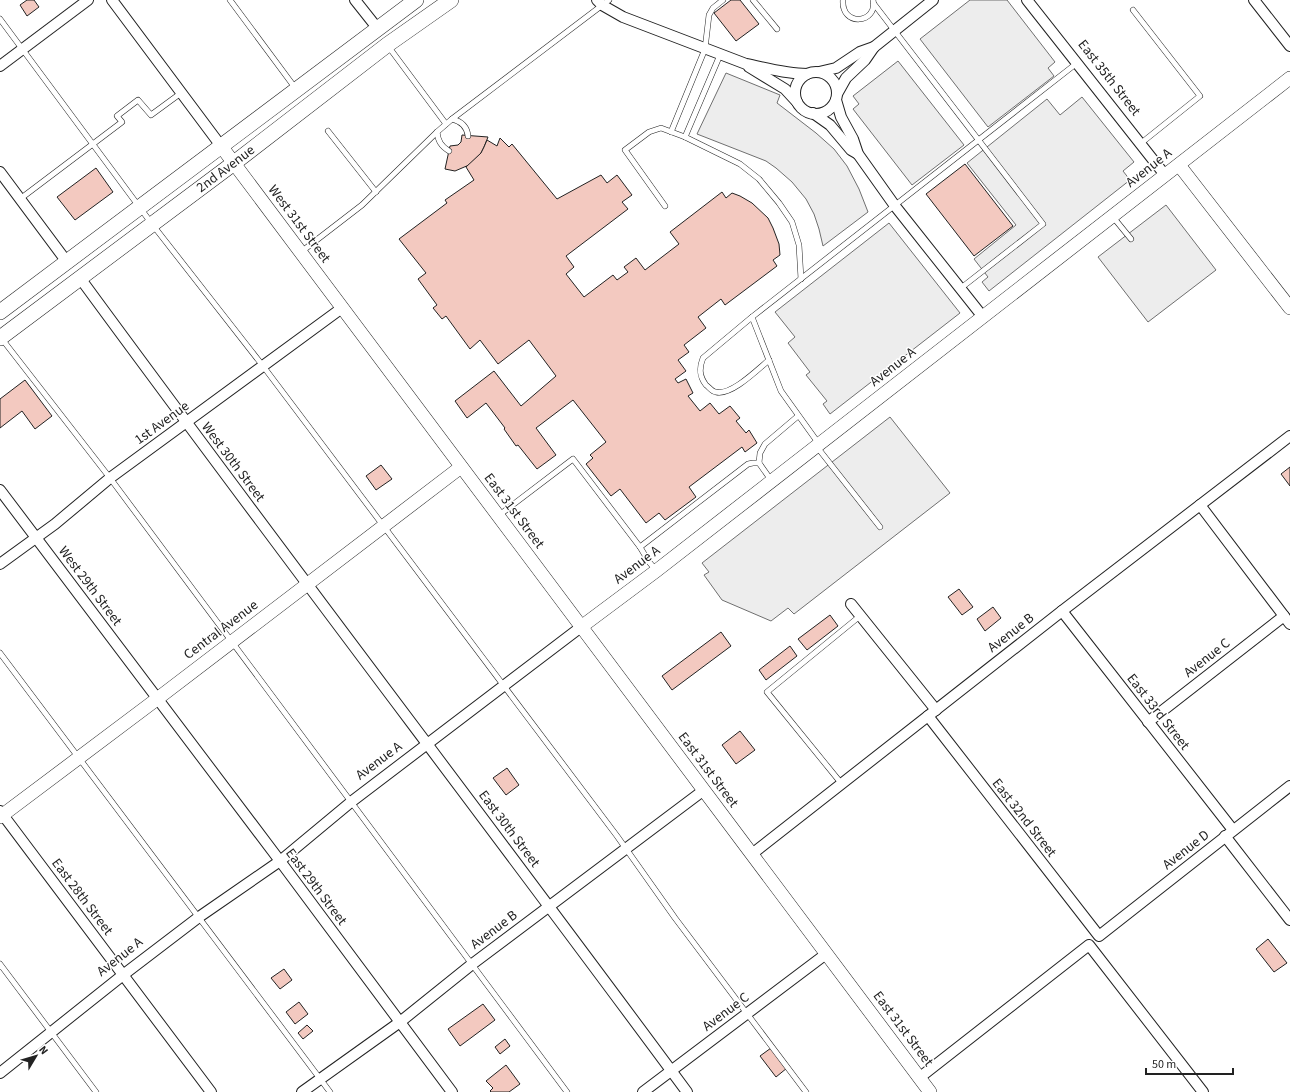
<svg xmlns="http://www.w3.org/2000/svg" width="1290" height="1092" viewBox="0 0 1290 1092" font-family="'Source Sans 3',sans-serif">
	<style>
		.parking { fill: #ededed; stroke: #6f6f6f }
		.building { fill: #f3c9c0; stroke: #222 }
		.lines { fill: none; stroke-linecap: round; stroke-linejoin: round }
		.service-casing { stroke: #222; stroke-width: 6 }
		.minor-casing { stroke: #222; stroke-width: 12 }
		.tertiary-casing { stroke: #222; stroke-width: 14 }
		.secondary-casing { stroke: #222; stroke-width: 16 }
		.service { stroke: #fff; stroke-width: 5 }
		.minor { stroke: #fff; stroke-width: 10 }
		.tertiary { stroke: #fff; stroke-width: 13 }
		.secondary { stroke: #fff; stroke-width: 15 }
		.labels { text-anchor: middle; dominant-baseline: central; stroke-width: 3; stroke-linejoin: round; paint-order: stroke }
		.street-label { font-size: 14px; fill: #222; stroke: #fff }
	</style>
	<rect width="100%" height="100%" fill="#fff"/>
	<g class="parking">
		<polygon points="970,0 1007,0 1055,62 1048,68 1054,76 988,127 920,39"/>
		<polygon points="898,61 964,145 912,185 853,109 859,104 853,96"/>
		<polygon points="726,73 780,95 777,103 816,133 834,149 847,166 859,189 868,212 823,246 819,229 814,214 806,199 792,182 776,168 766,161 697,134"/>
		<polygon points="1082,97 1134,162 1123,171 1130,180 989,291 982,282 988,277 974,259 1016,225 967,163 1047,99 1060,115"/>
		<polygon points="1166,205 1216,270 1148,322 1098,257"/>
		<polygon points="889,223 960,313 830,414 823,404 827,401 806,375 810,372 788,343 795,337 775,312"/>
		<polygon points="890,417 950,493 794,614 788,608 771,621 722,600 704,575 709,572 702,563"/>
	</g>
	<g class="building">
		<polygon points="27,0 34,0 39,7 27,16 20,5"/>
		<polygon points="731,0 740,0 759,24 736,41 714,13"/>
		<polygon points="462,135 488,137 484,147 481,153 469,165 455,171 445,169 450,146 458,145 461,142"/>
		<polygon points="500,138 509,147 512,144 557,199 601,175 607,183 617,175 632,195 622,202 628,209 566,256 574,267 566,274 584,297 613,275 617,280 628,272 624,267 636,258 645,270 679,244 670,232 722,192 726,198 732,193 740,196 752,203 768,218 773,228 779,244 780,255 773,260 777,266 725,305 721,299 698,317 706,328 684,345 689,352 678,360 686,371 675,379 678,383 686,379 693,393 688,396 700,411 710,403 719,414 730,406 740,418 736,421 746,433 749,430 757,443 745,452 742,447 689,487 696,497 665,520 659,513 646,523 620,489 611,496 586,464 593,458 590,455 606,442 573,400 536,428 556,455 537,469 518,445 516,446 504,429 505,428 486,403 467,418 455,401 494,371 521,406 556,376 529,340 498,364 480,340 470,349 446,316 442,319 433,308 437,305 418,279 426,273 399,239 447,203 445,200 474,180 466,167 481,153 484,147 487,140 497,146"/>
		<polygon points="965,164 1013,226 974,256 926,194"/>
		<polygon points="96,168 113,192 75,220 57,197"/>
		<polygon points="25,380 52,416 35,429 22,411 0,428 0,399"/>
		<polygon points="381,465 392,479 376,490 366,476"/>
		<polygon points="1290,467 1290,486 1281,474"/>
		<polygon points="959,589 973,607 962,615 948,597"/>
		<polygon points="993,607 1001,618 985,631 977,619"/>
		<polygon points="830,615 838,626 807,650 798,639"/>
		<polygon points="721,632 731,646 672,690 662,676"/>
		<polygon points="790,646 797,656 766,680 759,670"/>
		<polygon points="740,731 755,750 736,764 722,745"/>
		<polygon points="507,768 519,785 506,795 493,778"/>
		<polygon points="1268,939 1287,963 1274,972 1256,949"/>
		<polygon points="284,969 292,980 280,989 271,978"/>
		<polygon points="299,1002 308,1014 295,1024 286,1012"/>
		<polygon points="483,1004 495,1020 460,1046 448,1029"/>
		<polygon points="307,1025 313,1031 303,1039 298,1033"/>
		<polygon points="505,1039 510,1046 500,1054 495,1047"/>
		<polygon points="771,1048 787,1068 776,1077 760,1056"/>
		<polygon points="506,1065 520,1084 509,1092 491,1092 490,1091 493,1088 486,1081"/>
	</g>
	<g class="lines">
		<defs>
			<g id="service">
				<polyline points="230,0 296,89"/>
				<polyline points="753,0 777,29"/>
				<path d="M 843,0 C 841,27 878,24 873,0"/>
				<polyline points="874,4 1043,224 961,288"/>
				<polyline points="1133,10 1200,96 1140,144"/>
				<polyline points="0,19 152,224 263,366 617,836 675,918 806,1092"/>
				<polyline points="388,46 446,124"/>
				<path d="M 452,119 C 460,121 467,126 468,136"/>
				<polyline points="328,131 376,192"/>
				<path d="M 437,132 C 438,141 441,146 449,151"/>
				<polyline points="671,132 705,49 709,15 713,8 723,0"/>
				<polyline points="685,137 720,55"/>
				<polyline points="20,199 122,122 117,116 138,100 151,115 181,93"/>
				<polyline points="665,206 625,150 649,132 661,128 685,137 740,164 759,179 779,203 792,222 799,245 801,279"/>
				<polyline points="1113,217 1131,239"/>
				<polyline points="301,252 362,205 437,132 452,119 609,0"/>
				<polyline points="752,317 781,391 819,444"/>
				<polyline points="2,339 110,478 567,1092"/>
				<path d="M 769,360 C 757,370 731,396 716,392 C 712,392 709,387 706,385 C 699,376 699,368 703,358 L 752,317 L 1077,63"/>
				<polyline points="817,447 880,527"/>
				<polyline points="759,463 760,453 765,444 798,416"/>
				<polyline points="498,516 573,459 640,547"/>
				<polyline points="656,570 649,562 640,547 748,464 753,463 759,463 771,480"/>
				<polyline points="0,653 330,1092"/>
				<polyline points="841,783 767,692 860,616"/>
				<polyline points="0,964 96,1092"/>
			</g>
			<g id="minor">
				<polyline points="112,0 221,146"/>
				<polyline points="355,0 378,29"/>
				<path d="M 597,0 L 602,5 L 623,17 L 746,64 C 766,68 786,74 807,74"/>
				<polyline points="1027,0 1165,175"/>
				<polyline points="1254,0 1290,46"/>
				<polyline points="0,66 88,0"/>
				<polyline points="749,67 785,89 797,102"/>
				<polyline points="819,72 836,68 860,52 874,47 933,0"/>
				<circle cx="816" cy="93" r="21"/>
				<polyline points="837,94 846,78 865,60 874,47"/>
				<polyline points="836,100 841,117 853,139 858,154 895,206 983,317"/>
				<polyline points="813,113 830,125 851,150 858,154"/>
				<polyline points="0,172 67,262"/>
				<path d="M 80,278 C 280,551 486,820 687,1092"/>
				<polyline points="0,490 280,861 452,1092"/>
				<polyline points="1200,505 1290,624"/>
				<polyline points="0,564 55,524 110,478 342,308"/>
				<polyline points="851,604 936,710"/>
				<polyline points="1062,611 1233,830"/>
				<polyline points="928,716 1099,936 1290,786"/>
				<polyline points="1148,722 1284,616"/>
				<polyline points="0,811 211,1092"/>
				<polyline points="1225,836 1290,920"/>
				<polyline points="752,854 1062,611 1290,436"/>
				<polyline points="0,1073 123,975 199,917 280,861 351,802 581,627"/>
				<polyline points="919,1078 1089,945 1203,1092"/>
				<polyline points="302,1092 400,1022 471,965 704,790"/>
				<polyline points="643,1092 826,954"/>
			</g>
			<g id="tertiary">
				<polyline points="221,146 930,1092"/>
				<polyline points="1179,165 1290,308"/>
				<polyline points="581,627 656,571 1290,78"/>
				<polyline points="0,817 157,699 461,467"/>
			</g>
			<g id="secondary">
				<polyline points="0,312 416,0"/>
				<path id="s1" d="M 0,338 L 234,163 L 387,45 L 451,0"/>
			</g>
		</defs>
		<use href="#service" class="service-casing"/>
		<use href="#minor" class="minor-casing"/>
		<use href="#tertiary" class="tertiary-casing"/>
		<use href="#secondary" class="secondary-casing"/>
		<use href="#service" class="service"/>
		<use href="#minor" class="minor"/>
		<use href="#tertiary" class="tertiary"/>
		<use href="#secondary" class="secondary"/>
	</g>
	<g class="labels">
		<g class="street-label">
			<text transform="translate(1109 78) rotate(52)">East 35th Street</text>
			<text transform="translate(1149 168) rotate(-38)">Avenue A</text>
			<text stroke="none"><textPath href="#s1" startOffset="282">2nd Avenue</textPath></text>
			<text transform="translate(299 224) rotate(53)">West 31st Street</text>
			<text transform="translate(893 367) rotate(-38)">Avenue A</text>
			<text transform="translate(162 423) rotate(-36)">1st Avenue</text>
			<text transform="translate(233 462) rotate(53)">West 30th Street</text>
			<text transform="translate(514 511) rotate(53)">East 31st Street</text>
			<text transform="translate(637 565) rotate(-37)">Avenue A</text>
			<text transform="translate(90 586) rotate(53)">West 29th Street</text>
			<text transform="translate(221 630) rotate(-37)">Central Avenue</text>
			<text transform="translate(1011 633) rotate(-38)">Avenue B</text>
			<text transform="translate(1207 658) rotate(-38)">Avenue C</text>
			<text transform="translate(1158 712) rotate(52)">East 33rd Street</text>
			<text transform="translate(379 761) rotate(-37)">Avenue A</text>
			<text transform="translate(708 770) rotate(53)">East 31st Street</text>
			<text transform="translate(1024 818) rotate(52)">East 32nd Street</text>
			<text transform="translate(509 829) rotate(53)">East 30th Street</text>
			<text transform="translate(1186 850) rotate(-38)">Avenue D</text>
			<text transform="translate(316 887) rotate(53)">East 29th Street</text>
			<text transform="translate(82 897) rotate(53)">East 28th Street</text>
			<text transform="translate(494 930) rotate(-37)">Avenue B</text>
			<text transform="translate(120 957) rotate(-38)">Avenue A</text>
			<text transform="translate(726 1012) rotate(-37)">Avenue C</text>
			<text transform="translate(903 1029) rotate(53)">East 31st Street</text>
		</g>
	</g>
	<g transform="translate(36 1056) rotate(52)" stroke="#ffffff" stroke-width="3" paint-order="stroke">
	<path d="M0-3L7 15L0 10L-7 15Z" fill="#222222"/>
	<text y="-6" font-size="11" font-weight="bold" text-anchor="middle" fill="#222222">N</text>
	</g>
	<path d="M1146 1068v6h87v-6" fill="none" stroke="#222222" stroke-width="2"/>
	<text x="1152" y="1068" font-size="12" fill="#222222" stroke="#ffffff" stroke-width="3" paint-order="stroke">50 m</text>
</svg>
